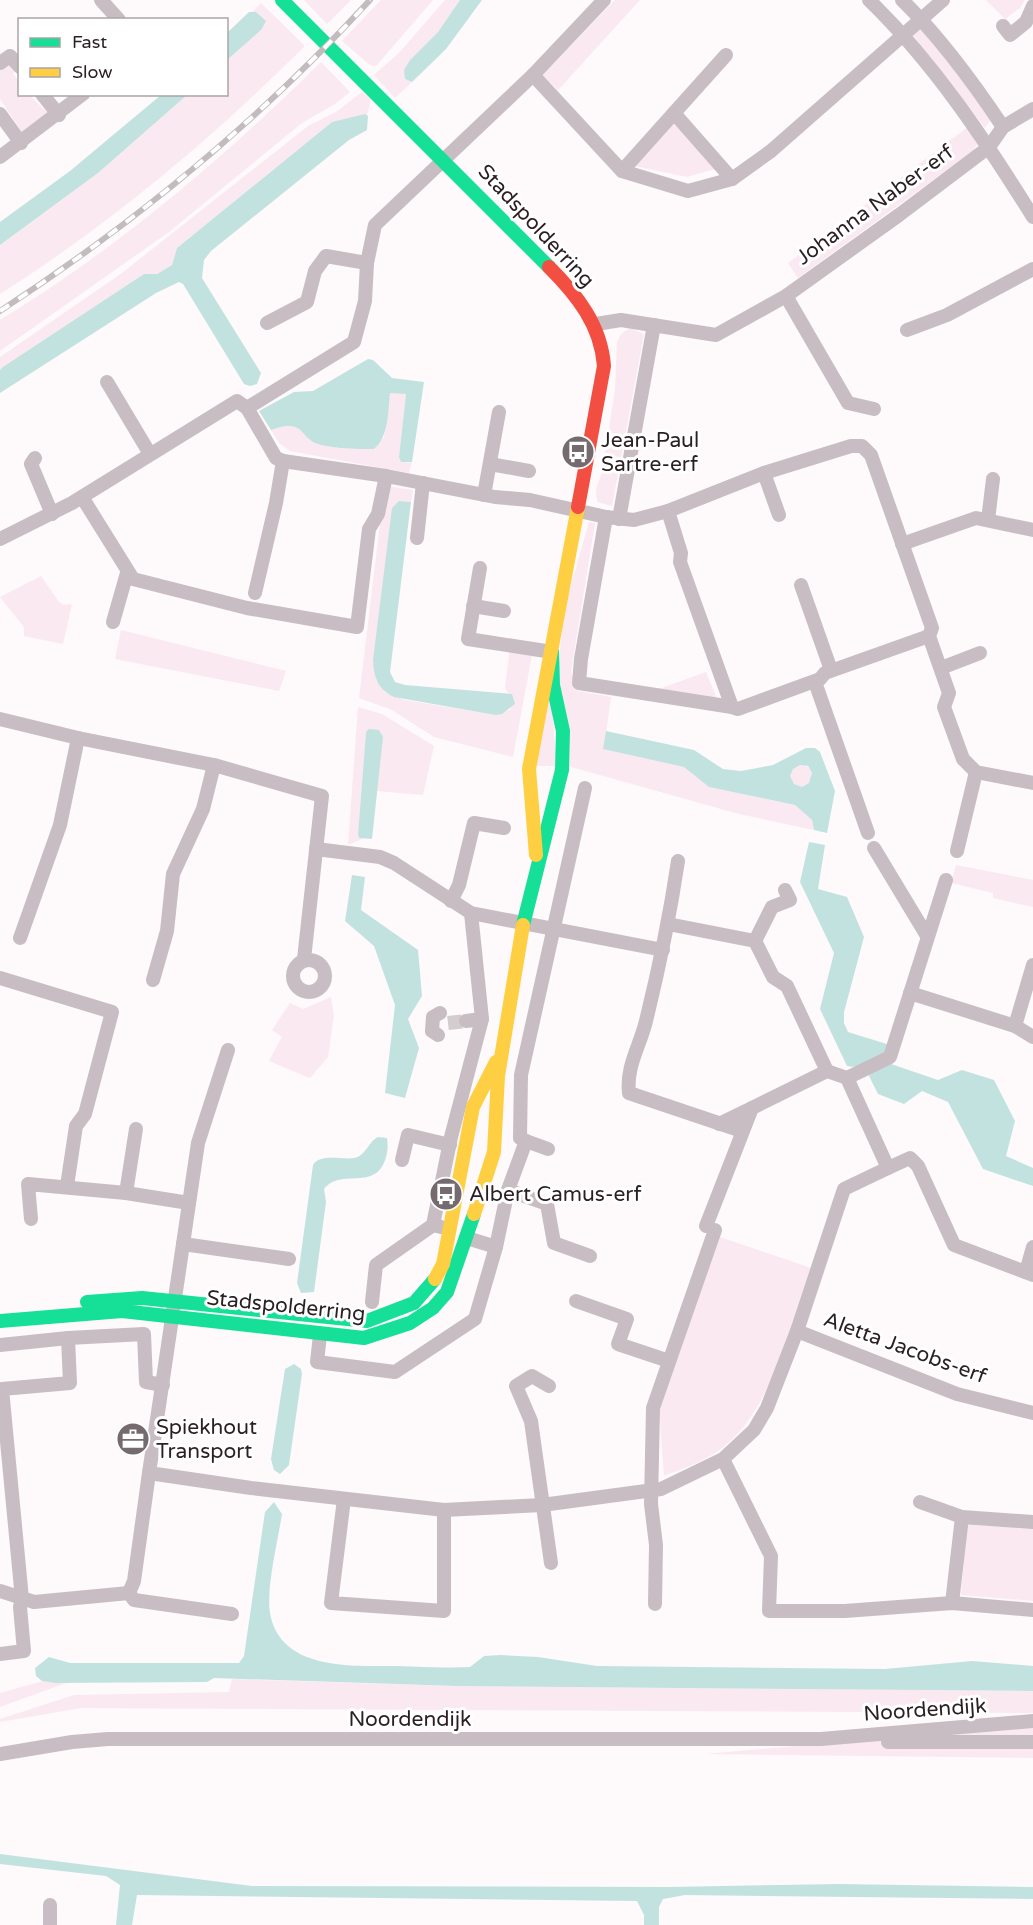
<svg xmlns="http://www.w3.org/2000/svg" width="1033" height="1925" viewBox="0 0 1033 1925" font-family="'Varela Round',sans-serif">
	<style>
		.green { fill: #fbe9f1 }
		.water { fill: #c2e2e0; fill-rule: evenodd }
		.lines { fill: none; stroke-linecap: round; stroke-linejoin: round }
		.street-tunnel { stroke: #d4cdd0; stroke-width: 14; stroke-dasharray: 14 7; stroke-linecap: butt }
		.street { stroke: #c8bdc2; stroke-width: 14 }
		.fast { stroke: #16e098; stroke-width: 14 }
		.slow { stroke: #ffcf43; stroke-width: 14 }
		.jam { stroke: #f24e42; stroke-width: 14 }
		.rail-casing { stroke: #c2bcbf; stroke-width: 6 }
		.rail { stroke: #fff; stroke-width: 4; stroke-dasharray: 11; stroke-linecap: butt }
		.labels { text-anchor: middle; dominant-baseline: central; stroke-width: 6; stroke-linejoin: round; paint-order: stroke }
		.street-label { font-size: 21px; fill: #2b1f24; stroke: #fff }
		.poi-label { font-size: 21px; fill: #2b1f24; stroke: #fff; text-anchor: start }
	</style>
	<rect width="100%" height="100%" fill="#fef9fb"/>
	<g class="green">
		<polygon points="304,0 351,0 327,24"/>
		<polygon points="381,0 433,0 376,66 370,65 342,41"/>
		<polygon points="445,0 460,0 438,32 410,60 405,79 412,82 395,98 374,75 399,53"/>
		<polygon points="615,0 640,0 558,90 542,75"/>
		<polygon points="986,0 1025,0 1020,8 1005,19"/>
		<path d="M 261,3 L 305,46 C 210,140 113,222 0,294 L 0,245 L 98,173 L 187,95 L 226,94 L 227,60 L 261,30 L 256,12 L 252,12 Z"/>
		<polygon points="921,26 991,119 985,128 912,34"/>
		<path d="M 321,62 L 350,92 L 335,104 L 302,123 L 169,232 L 0,351 L 0,320 C 118,248 224,158 321,62 Z"/>
		<polygon points="8,64 15,70 13,74 19,81 20,94 30,95 43,109 46,108 51,114 24,135 0,99 0,69"/>
		<polygon points="362,92 371,99 367,116 332,122 177,248 172,265 157,274 144,274 0,370 0,357 122,273 308,126 336,112"/>
		<polygon points="674,122 715,169 687,177 635,166"/>
		<polygon points="968,127 979,141 973,151 798,278 788,263"/>
		<polygon points="630,328 644,334 612,506 597,502 596,489 602,472 615,390 617,342 621,334"/>
		<path d="M 390,392 L 406,394 L 399,457 L 407,463 L 412,462 L 409,473 L 290,451 L 279,443 L 271,430 C 307,417 298,440 321,445 C 338,449 356,449 374,449 L 384,437 Z"/>
		<polygon points="387,486 413,490 411,502 399,501 376,680 386,693 405,700 495,715 511,709 512,695 507,692 505,687 510,647 533,650 513,757 434,737 392,710 359,698 384,490"/>
		<polygon points="589,522 595,523 571,672 578,691 611,697 604,749 685,767 710,787 795,805 812,820 814,830 739,814 564,765 556,692 564,610"/>
		<polygon points="41,576 59,602 63,605 72,604 63,644 24,636 24,627 0,597"/>
		<polygon points="121,630 286,671 279,691 115,659"/>
		<polygon points="706,672 717,699 659,689"/>
		<polygon points="550,687 557,766 534,766"/>
		<polygon points="358,707 382,714 434,746 423,795 376,791 377,780 366,732 358,833 362,839 348,845"/>
		<circle cx="801" cy="776" r="11"/>
		<polygon points="956,865 1033,880 1033,907 993,898 993,893 951,883"/>
		<polygon points="331,997 334,1015 328,1057 310,1078 269,1061 282,1037 272,1030 290,1003 303,1009"/>
		<path d="M 720,1237 L 811,1268 C 790,1325 771,1415 718,1451 C 702,1462 682,1469 664,1476 L 659,1408 Z"/>
		<polygon points="967,1522 1033,1526 1033,1601 961,1595"/>
		<polygon points="232,1679 457,1686 1033,1691 1033,1713 81,1708 0,1722 0,1719 74,1695 229,1692"/>
		<polygon points="43,1681 66,1683 0,1707 0,1693"/>
		<polygon points="1033,1725 1033,1758 706,1754"/>
	</g>
	<g class="water">
		<polygon points="460,0 482,0 446,49 412,82 405,79 404,70 410,60 438,32"/>
		<polygon points="249,12 256,12 266,21 261,30 227,60 227,33"/>
		<polygon points="161,95 187,95 98,173 0,245 0,222 70,171"/>
		<polygon points="365,114 368,116 367,130 349,140 211,251 204,260 202,278 261,373 257,384 250,386 244,384 183,284 179,282 156,293 0,393 0,370 3,367 144,274 157,274 172,265 177,248 332,122"/>
		<path d="M 368,359 L 373,360 L 392,378 L 424,382 L 412,462 L 401,462 L 399,457 L 406,394 L 390,393 C 388,411 389,437 374,449 C 356,449 338,449 321,445 C 298,440 307,417 271,430 L 259,411 L 294,392 L 313,391 Z"/>
		<path d="M 399,501 L 411,502 L 390,672 L 395,682 L 405,685 L 512,694 L 515,704 L 502,714 L 495,715 L 394,697 C 377,689 374,677 373,660 L 392,508 Z"/>
		<polygon points="369,729 379,730 383,737 372,839 359,838 358,834 366,732"/>
		<path d="M 606,731 L 694,750 L 723,769 L 741,771 L 773,765 L 806,748 L 815,748 L 820,752 L 835,791 L 827,833 L 814,830 L 812,820 L 795,805 L 709,787 L 684,767 L 603,749 ZM 800,765 L 808,766 L 812,773 L 809,783 L 802,787 L 794,784 L 790,776 L 793,769 Z"/>
		<path d="M 809,842 L 825,845 L 818,889 L 847,897 L 864,937 L 844,1012 L 844,1023 L 848,1032 L 890,1045 C 885,1057 859,1070 847,1066 L 820,1009 L 834,953 L 800,882 Z"/>
		<polygon points="352,875 365,877 361,910 418,950 422,996 408,1019 419,1048 405,1098 385,1093 395,1005 374,946 345,921"/>
		<polygon points="888,1063 938,1080 962,1070 994,1080 1015,1121 1006,1156 1033,1168 1033,1186 983,1169 948,1102 922,1091 904,1104 878,1094 868,1074"/>
		<path d="M 378,1137 L 387,1138 C 388,1145 388,1150 386,1157 C 376,1193 341,1167 324,1189 L 326,1202 L 314,1292 L 301,1293 L 297,1283 L 313,1165 C 320,1153 342,1160 354,1158 C 366,1156 368,1142 378,1137 Z"/>
		<polygon points="294,1364 301,1369 302,1374 289,1465 280,1474 274,1470 271,1459 285,1369"/>
		<path d="M 274,1502 L 282,1514 C 278,1540 266,1588 270,1613 C 280,1671 353,1666 397,1666 C 421,1667 446,1668 470,1667 L 484,1656 L 501,1655 L 538,1657 L 597,1666 L 885,1669 L 972,1661 L 1033,1666 L 1033,1691 L 457,1686 L 214,1678 L 207,1682 L 56,1683 L 42,1681 L 36,1676 L 35,1668 L 49,1657 L 70,1663 L 239,1663 L 244,1656 L 265,1512 Z"/>
		<polygon points="0,1854 252,1886 667,1887 839,1884 1033,1887 1033,1899 685,1895 663,1899 659,1907 659,1925 644,1925 644,1915 637,1901 137,1895 132,1925 116,1925 120,1885 106,1876 0,1864"/>
	</g>
	<g class="lines">
		<polyline class="street-tunnel" points="448,1023 466,1021"/>
		<g class="street">
			<polyline points="101,0 119,20"/>
			<path d="M 869,0 C 934,63 985,140 1033,217"/>
			<path d="M 902,0 C 941,38 973,82 1003,127"/>
			<polyline points="1003,26 1010,35 1026,22 1033,6"/>
			<polyline points="0,63 10,56 20,67"/>
			<polyline points="533,75 622,171 688,191 732,179 771,151 943,0"/>
			<polyline points="42,94 59,115"/>
			<polyline points="674,113 732,179"/>
			<polyline points="0,114 21,143"/>
			<polyline points="0,157 83,94"/>
			<polyline points="622,171 726,55"/>
			<polyline points="786,296 848,403 874,409"/>
			<polyline points="267,323 307,302 315,271 326,256 367,263"/>
			<polyline points="596,324 621,320 716,335 786,296 899,215 989,147 1003,127 1033,109"/>
			<polyline points="907,330 947,315 1033,269"/>
			<polyline points="107,382 150,454"/>
			<polyline points="247,408 276,458 283,461 386,476 495,497 530,500 606,517 634,520 668,511 764,473 851,446 862,446 871,455 932,628 929,636 949,693 944,707 963,759 976,772 1033,783"/>
			<polyline points="35,458 31,464 52,514"/>
			<polyline points="490,464 529,471"/>
			<polyline points="764,473 779,515"/>
			<polyline points="484,495 499,412"/>
			<polyline points="82,497 133,579 247,608 357,627 369,529 378,514 386,476"/>
			<polyline points="668,511 681,553 680,562 732,707 738,709 820,679 825,673 929,636"/>
			<polyline points="606,517 581,659 579,683 732,707"/>
			<polyline points="619,519 654,325"/>
			<polyline points="988,520 993,479"/>
			<polyline points="417,538 423,483"/>
			<polyline points="0,539 72,503 237,401 247,408 354,342 365,301 367,263 375,225 533,75 604,0"/>
			<polyline points="902,544 976,518 1033,530"/>
			<polyline points="480,568 468,639 552,652"/>
			<polyline points="801,585 831,670"/>
			<polyline points="255,593 276,503 283,461"/>
			<polyline points="473,606 504,611"/>
			<polyline points="113,622 127,573"/>
			<polyline points="941,668 980,653"/>
			<polyline points="815,682 868,833"/>
			<polyline points="0,719 78,738 214,765 322,796 304,959"/>
			<polyline points="874,848 927,936"/>
			<polyline points="316,849 380,857 394,863 471,913 663,950"/>
			<polyline points="957,851 976,772"/>
			<path d="M 678,861 C 670,915 659,968 646,1021 C 640,1046 626,1066 629,1093 L 742,1131"/>
			<polyline points="451,901 459,885 474,823 504,828"/>
			<polyline points="20,938 60,825 78,738"/>
			<polyline points="755,941 772,907 790,900 785,890"/>
			<circle cx="309" cy="976" r="16"/>
			<polyline points="0,978 112,1012 85,1114 76,1126 67,1186"/>
			<polyline points="153,980 167,931 173,874 203,809 214,765"/>
			<polyline points="910,993 1015,1026 1033,1037"/>
			<polyline points="466,1021 482,1019"/>
			<polyline points="1015,1026 1033,965"/>
			<polyline points="438,1035 432,1031 433,1017 440,1013"/>
			<polyline points="228,1050 198,1143 149,1473 251,1488 444,1510 542,1505 661,1489 723,1459 754,1430 767,1408 797,1331 844,1189 888,1168 847,1078 827,1071 787,986 773,977 755,941 668,924"/>
			<polyline points="847,1078 890,1057 946,880"/>
			<polyline points="719,1124 752,1108"/>
			<polyline points="526,1141 548,1149"/>
			<polyline points="402,1160 408,1135 450,1145"/>
			<polyline points="888,1168 910,1158 918,1166 954,1245 1033,1275"/>
			<polyline points="508,1190 547,1204 554,1243 590,1256"/>
			<polyline points="126,1193 136,1129"/>
			<polyline points="31,1219 28,1184 126,1193 189,1203"/>
			<polyline points="433,1225 451,1137 482,1019 471,913"/>
			<polyline points="706,1226 752,1108 827,1071"/>
			<polyline points="467,1238 496,1247 508,1190 526,1141 520,1138 521,1075 585,788"/>
			<polyline points="183,1244 289,1259"/>
			<polyline points="1026,1272 1033,1247"/>
			<polyline points="576,1301 627,1319 618,1344 669,1361"/>
			<polyline points="372,1302 376,1265 433,1225 441,1227"/>
			<polyline points="797,1331 957,1394 1033,1413"/>
			<polyline points="320,1335 317,1362 395,1372 475,1319 496,1247"/>
			<polyline points="0,1345 68,1338 144,1334 146,1382 163,1385"/>
			<polyline points="549,1386 532,1376 516,1386 531,1421 551,1563"/>
			<polyline points="723,1459 771,1556 769,1611 845,1611 952,1603 1033,1610"/>
			<polyline points="344,1499 331,1603 444,1611 444,1510"/>
			<polyline points="920,1502 962,1517 952,1603"/>
			<polyline points="962,1517 1033,1522"/>
			<polyline points="0,1591 34,1602 129,1593 134,1600 232,1614"/>
			<polyline points="129,1593 134,1581 149,1473"/>
			<polyline points="655,1604 656,1545 651,1504 653,1408 715,1230"/>
			<polyline points="0,1654 24,1651 20,1607 22,1599 2,1389 70,1383 68,1338"/>
			<polyline points="888,1742 1033,1742"/>
			<polyline points="0,1754 72,1742 108,1739 821,1739 1033,1721"/>
			<polyline points="50,1905 50,1925"/>
		</g>
		<g class="fast">
			<polyline points="282,0 549,267"/>
			<polyline points="523,925 562,770 563,731 553,685 552,652"/>
			<polyline points="87,1302 142,1298 367,1321 414,1303 435,1279"/>
			<polyline points="0,1321 122,1311 364,1338 410,1323 433,1308 447,1292 474,1214"/>
		</g>
		<g class="slow">
			<polyline points="536,855 529,769 578,507"/>
			<polyline points="474,1214 494,1152 498,1076 523,925"/>
			<polyline points="435,1279 443,1264 473,1107 496,1062"/>
		</g>
		<path class="jam" d="M 549,267 C 577,295 601,325 604,366 L 578,507"/>
		<defs>
			<path id="rail" d="M 0,311 C 135,223 261,119 370,0"/>
		</defs>
		<use href="#rail" class="rail-casing"/>
		<use href="#rail" class="rail"/>
	</g>
	<defs>
		<symbol id="bus-disc" viewBox="-11 -11 22 22"><circle r="9.5" fill="#756b6f" stroke="#fff"/><path d="M-5-6H5V4H4V6H2V4H-2V6H-4V4H-5ZM-3.5-4V0h7V-4ZM-3.5 1.2v1.5H-2V1.2ZM2 1.2v1.5H3.5V1.2Z" fill="#fff"/></symbol>
		<symbol id="office-disc" viewBox="-11 -11 22 22"><circle r="9.5" fill="#756b6f" stroke="#fff"/><path d="M-6-3h4V-5.5h4V-3h4V5H-6ZM-1-4.5V-3h2v-1.5ZM-6 0V1H6V0Z" fill="#fff"/></symbol>
	</defs>
	<g fill-rule="evenodd">
		<use href="#bus-disc" x="559" y="433" width="38" height="38"/>
		<use href="#bus-disc" x="427" y="1175" width="38" height="38"/>
		<use href="#office-disc" x="114" y="1420" width="38" height="38"/>
	</g>
	<g class="labels">
		<g class="street-label">
			<text transform="translate(875 205) rotate(-36)">Johanna Naber-erf</text>
			<text transform="translate(536 226) rotate(47)">Stadspolderring</text>
			<text transform="translate(286 1306) rotate(6)">Stadspolderring</text>
			<text transform="translate(905 1348) rotate(20)">Aletta Jacobs-erf</text>
			<text transform="translate(925 1710) rotate(-4)">Noordendijk</text>
			<text x="410" y="1719">Noordendijk</text>
		</g>
		<g class="poi-label">
			<text x="601" y="440">Jean-Paul<tspan x="601" dy="24">Sartre-erf</tspan></text>
			<text x="469" y="1194">Albert Camus-erf</text>
			<text x="156" y="1427">Spiekhout<tspan x="156" dy="24">Transport</tspan></text>
		</g>
	</g>
	<rect x="18" y="18" width="210" height="78" fill="#ffffff" stroke="#aaa5a7" stroke-width="1.5"/>
	<rect x="30" y="38" width="30" height="9" fill="#16e098" stroke="#aaa5a7" stroke-width="1.5"/>
	<text x="72" y="48" font-size="18" fill="#2b1f24">Fast</text>
	<rect x="30" y="68" width="30" height="9" fill="#ffcf43" stroke="#aaa5a7" stroke-width="1.5"/>
	<text x="72" y="78" font-size="18" fill="#2b1f24">Slow</text>
</svg>
